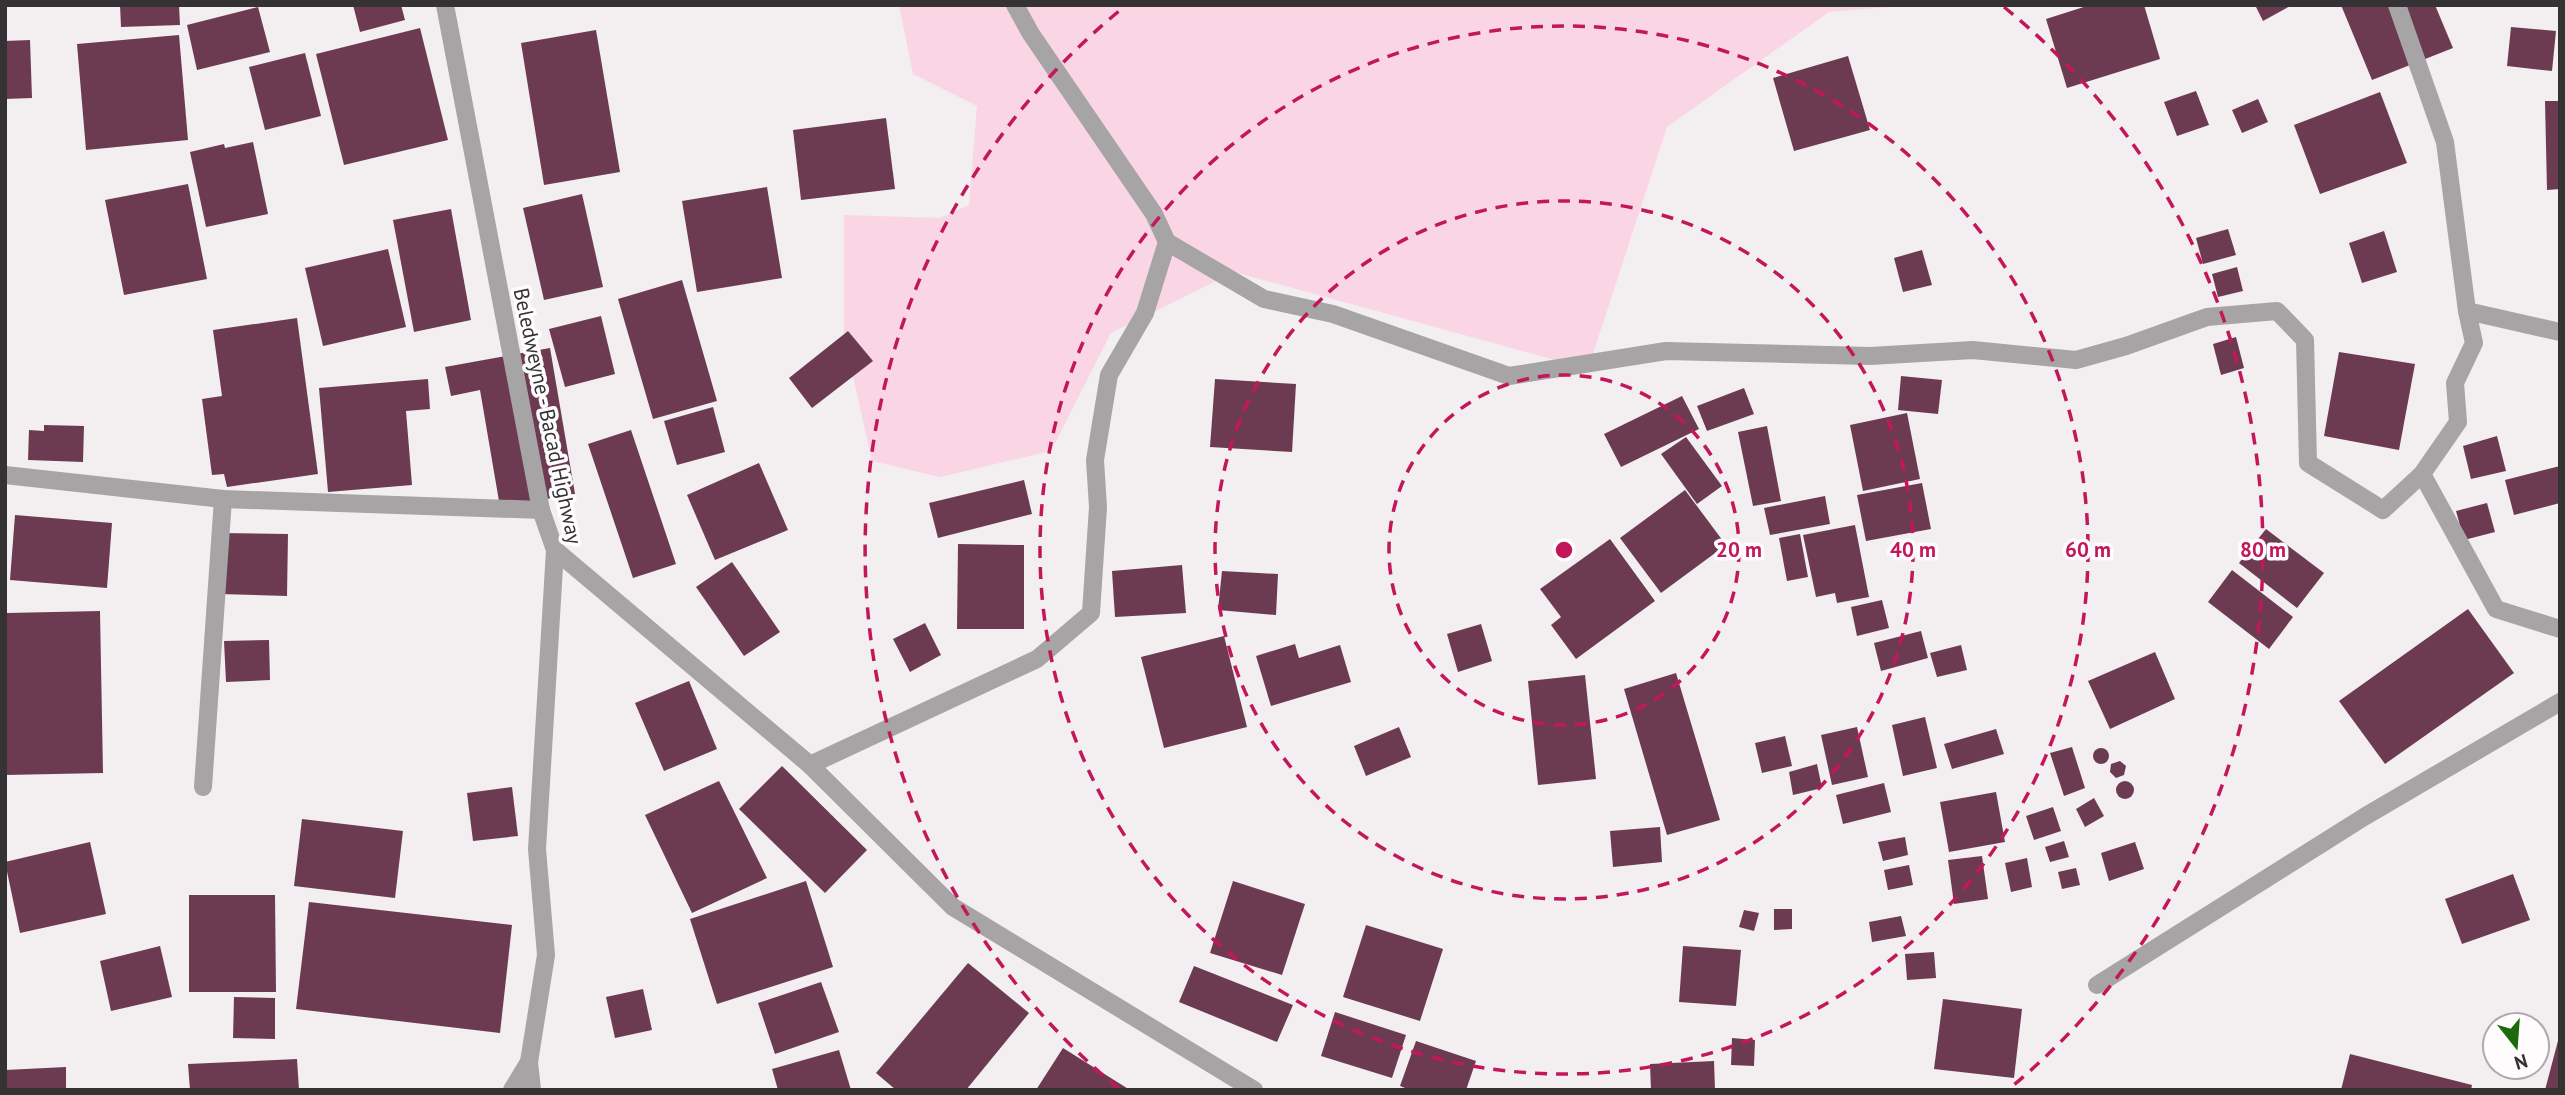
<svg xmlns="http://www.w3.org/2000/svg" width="2565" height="1095" viewBox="0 0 2565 1095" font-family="'PT Sans',sans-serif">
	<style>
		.green { fill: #fad5e4 }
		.building { fill: #6c3b52 }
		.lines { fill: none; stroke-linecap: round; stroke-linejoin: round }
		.minor { stroke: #a6a4a5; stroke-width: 18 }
		.tertiary { stroke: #a6a4a5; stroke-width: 18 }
		.ring { fill: none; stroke: #c2185b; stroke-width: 3.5; stroke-dasharray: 12 9 }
		.labels { text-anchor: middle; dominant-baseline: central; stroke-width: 7; stroke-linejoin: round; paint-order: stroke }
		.street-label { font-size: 21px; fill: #343233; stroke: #fffcfd }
		.centre { fill: #c2185b; stroke: #fffcfd; stroke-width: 3.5 }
		.ring-label { font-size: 21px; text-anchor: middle; font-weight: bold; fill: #c2185b; stroke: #fffcfd; stroke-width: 7; stroke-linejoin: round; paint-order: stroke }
	</style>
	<rect width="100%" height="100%" fill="#f3eef0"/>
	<polygon class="green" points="899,5 1913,5 1829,12 1667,127 1588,369 1234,272 1111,333 1051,451 940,477 872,461 844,336 844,215 940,218 969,205 977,106 913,74"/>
	<g class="building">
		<polygon points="120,5 179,5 180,25 121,27"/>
		<polygon points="353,5 401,5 405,20 360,32"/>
		<polygon points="2090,5 2144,5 2160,59 2067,88 2046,19"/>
		<polygon points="2255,5 2292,5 2263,21"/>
		<polygon points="2341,5 2435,5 2453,48 2372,80"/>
		<polygon points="258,7 270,52 197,70 187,25"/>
		<polygon points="2511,27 2556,31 2552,71 2507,66"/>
		<polygon points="420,28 448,140 344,165 316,54"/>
		<polygon points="596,30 620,172 544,185 521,43"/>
		<polygon points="179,35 188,140 86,150 77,44"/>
		<polygon points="30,40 32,98 5,99 5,41"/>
		<polygon points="305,53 321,116 265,130 249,67"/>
		<polygon points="1848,56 1870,130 1794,151 1773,78"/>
		<polygon points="2196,91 2209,125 2177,136 2164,102"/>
		<polygon points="2380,92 2407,163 2320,194 2294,125"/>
		<polygon points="2258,99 2268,122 2242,133 2232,110"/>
		<polygon points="2545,101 2560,101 2560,189 2547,190"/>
		<polygon points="886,118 895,189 801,200 793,130"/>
		<polygon points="253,142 268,214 206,227 190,152 224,144 225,148"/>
		<polygon points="188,184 207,279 124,295 105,200"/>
		<polygon points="767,187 782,278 697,292 682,201"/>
		<polygon points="582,194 603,287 544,300 523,208"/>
		<polygon points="451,209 471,320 414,332 393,220"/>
		<polygon points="2228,229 2236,255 2203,264 2196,238"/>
		<polygon points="2384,231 2397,272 2362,283 2349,243"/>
		<polygon points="388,249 406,327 323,346 305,268"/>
		<polygon points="1922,250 1932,285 1903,292 1894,258"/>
		<polygon points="2237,267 2243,291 2218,297 2212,274"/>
		<polygon points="682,280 717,401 653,419 618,299"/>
		<polygon points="601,316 615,374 565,387 549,329"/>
		<polygon points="297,318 318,474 227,487 224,474 212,475 202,399 222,396 213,330"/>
		<polygon points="848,331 873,361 812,408 789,378"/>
		<polygon points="2236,337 2244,368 2221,375 2213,344"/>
		<polygon points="550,348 575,494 500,507 480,390 451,396 445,367"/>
		<polygon points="2339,352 2415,364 2399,450 2324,436"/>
		<polygon points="1901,376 1942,380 1938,414 1898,410"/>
		<polygon points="428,379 430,409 406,411 412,485 328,492 319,388"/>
		<polygon points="1215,379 1296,384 1292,452 1210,447"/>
		<polygon points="1744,388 1754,414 1707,431 1697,406"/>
		<polygon points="1682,396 1699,429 1621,467 1604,434"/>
		<polygon points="713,407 725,452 677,465 664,421"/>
		<polygon points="1907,413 1920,479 1863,491 1850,425"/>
		<polygon points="44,425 84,426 83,462 28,460 29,430 44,431"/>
		<polygon points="1767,426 1781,501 1753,506 1738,432"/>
		<polygon points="631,430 676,564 633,578 588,444"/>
		<polygon points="2497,436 2506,471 2471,479 2463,446"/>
		<polygon points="1686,437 1722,486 1697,504 1661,454"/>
		<polygon points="759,463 788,530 715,560 687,495"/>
		<polygon points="2560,466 2560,503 2514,515 2505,480"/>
		<polygon points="1024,480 1032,514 938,538 929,503"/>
		<polygon points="1922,483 1931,529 1866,541 1857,495"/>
		<polygon points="1685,490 1726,545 1661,593 1620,538"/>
		<polygon points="1825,496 1830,524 1770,535 1764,508"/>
		<polygon points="2487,503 2495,532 2464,540 2456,511"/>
		<polygon points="15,515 112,523 107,588 10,580"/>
		<polygon points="1855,525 1869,597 1837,603 1835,593 1816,597 1803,535"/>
		<polygon points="2266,529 2324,573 2297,608 2239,563"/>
		<polygon points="220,533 288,534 287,596 219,594"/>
		<polygon points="1800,534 1808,577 1787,581 1779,538"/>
		<polygon points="1610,539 1655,601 1576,659 1551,625 1561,617 1540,589"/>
		<polygon points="958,544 1024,545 1024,629 957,629"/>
		<polygon points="732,562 780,632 744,656 696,587"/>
		<polygon points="1182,565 1186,613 1115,617 1112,571"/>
		<polygon points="2232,570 2293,617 2269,649 2208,602"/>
		<polygon points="1222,571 1278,574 1276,615 1218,610"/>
		<polygon points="1882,600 1889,628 1857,636 1851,607"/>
		<polygon points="2468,609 2514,673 2385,764 2339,701"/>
		<polygon points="100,611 103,773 5,775 7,613"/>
		<polygon points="925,623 941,655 910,672 893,639"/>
		<polygon points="1481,624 1492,661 1458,672 1447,634"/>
		<polygon points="1921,631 1928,658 1881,671 1874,643"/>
		<polygon points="1224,636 1247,727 1164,748 1141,657"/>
		<polygon points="269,640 270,680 226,682 224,641"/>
		<polygon points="1295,644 1299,658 1340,645 1351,682 1271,706 1256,656"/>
		<polygon points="1961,645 1967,670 1937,677 1930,653"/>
		<polygon points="2155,652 2175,699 2110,729 2088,681"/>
		<polygon points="1676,673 1720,820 1667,835 1624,689"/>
		<polygon points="1585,675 1596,779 1538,785 1528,681"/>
		<polygon points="689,681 717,749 664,771 635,703"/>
		<polygon points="1925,717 1937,768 1903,776 1892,725"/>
		<polygon points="1399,727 1411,757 1366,776 1354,746"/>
		<polygon points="1857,727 1868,777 1832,785 1821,735"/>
		<polygon points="1996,729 2004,754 1952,769 1944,744"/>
		<polygon points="1785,736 1792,766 1762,773 1755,743"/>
		<polygon points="2072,747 2085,788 2064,796 2050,753"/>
		<circle cx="2101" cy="756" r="8"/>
		<polygon points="2120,761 2126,766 2124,775 2116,778 2110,772 2111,764"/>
		<polygon points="1817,764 1822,788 1793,795 1789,772"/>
		<polygon points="782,766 867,850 825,893 739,809"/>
		<polygon points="719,781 767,878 692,913 645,815"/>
		<circle cx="2125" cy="790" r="9"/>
		<polygon points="1884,783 1891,812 1843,824 1836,795"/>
		<polygon points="512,787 518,836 473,841 467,793"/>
		<polygon points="1996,792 2005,842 1949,852 1940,802"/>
		<polygon points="2094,798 2104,816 2085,827 2076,809"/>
		<polygon points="2053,807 2061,831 2034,840 2026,816"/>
		<polygon points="302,819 403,831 395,898 294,886"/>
		<polygon points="1660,827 1662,862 1613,867 1610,831"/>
		<polygon points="1905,837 1908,855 1883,861 1878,842"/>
		<polygon points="2064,841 2069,857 2050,862 2045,847"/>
		<polygon points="90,842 106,914 20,933 5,862"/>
		<polygon points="2135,842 2144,869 2109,881 2101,853"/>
		<polygon points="1982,856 1988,899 1954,904 1948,860"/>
		<polygon points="2027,858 2032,887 2011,892 2005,863"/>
		<polygon points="1909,865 1913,885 1888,890 1884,870"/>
		<polygon points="2076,868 2080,885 2062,889 2058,872"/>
		<polygon points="2513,874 2530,920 2462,944 2445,899"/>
		<polygon points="806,881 833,967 717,1004 690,919"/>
		<polygon points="1233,881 1305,904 1282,975 1210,953"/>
		<polygon points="189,895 275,895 276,992 189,992"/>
		<polygon points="309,902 512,925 500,1033 296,1009"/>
		<polygon points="1774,909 1792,909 1792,929 1774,930"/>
		<polygon points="1744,910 1759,913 1754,931 1739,927"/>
		<polygon points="1901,916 1906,936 1872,942 1869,922"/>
		<polygon points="1366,925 1443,949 1420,1021 1343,997"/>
		<polygon points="160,946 172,997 111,1011 100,961"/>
		<polygon points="1683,946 1741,950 1736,1006 1679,1002"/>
		<polygon points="1934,952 1936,978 1907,980 1905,954"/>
		<polygon points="968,963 1029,1013 966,1090 896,1090 876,1073"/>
		<polygon points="1194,966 1293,1005 1277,1042 1179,1002"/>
		<polygon points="821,982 839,1032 775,1054 758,1003"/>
		<polygon points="643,989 652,1030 615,1038 606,997"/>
		<polygon points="234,997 275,998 275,1039 233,1038"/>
		<polygon points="1943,999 2022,1009 2014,1078 1934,1069"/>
		<polygon points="1335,1012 1406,1035 1392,1078 1321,1056"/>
		<polygon points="2559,1037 2560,1090 2545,1090"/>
		<polygon points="1732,1038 1755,1040 1754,1066 1731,1065"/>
		<polygon points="1416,1041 1476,1061 1466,1090 1410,1090 1400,1086"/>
		<polygon points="1063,1048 1130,1090 1036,1090"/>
		<polygon points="839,1050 851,1090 778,1090 772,1069"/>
		<polygon points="2350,1054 2472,1085 2471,1090 2341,1090"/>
		<polygon points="297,1059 299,1090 190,1090 188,1064"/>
		<polygon points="1714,1061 1715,1090 1651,1090 1650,1064"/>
		<polygon points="66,1067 66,1090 5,1090 5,1070"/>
	</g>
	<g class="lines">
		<g class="minor">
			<polyline points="1015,5 1031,34 1154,214 1167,242 1264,299 1333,314 1509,376 1666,351 1870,356 1973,350 2076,360 2126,346 2207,317 2277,311 2305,340 2308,463 2383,510 2422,474 2458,422 2455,383 2474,343 2467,311 2445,142 2397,5"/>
			<polyline points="2467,311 2560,332"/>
			<polyline points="2422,474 2496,609 2560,629"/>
			<polyline points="5,475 223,499 541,510"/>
			<polyline points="555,550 810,765 953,907 1254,1090"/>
			<polyline points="810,765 1037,659 1091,613 1098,507 1095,460 1109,375 1145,313 1167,242"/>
			<polyline points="203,787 223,499"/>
			<polyline points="2097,985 2364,817 2560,702"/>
			<polyline points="512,1090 529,1062"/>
		</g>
		<polyline class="tertiary" points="445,5 541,510 555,550 537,849 546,955 529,1062 532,1090"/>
	</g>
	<g class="ring">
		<circle cx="1564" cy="550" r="175"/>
		<circle cx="1564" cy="550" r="349"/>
		<circle cx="1564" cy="550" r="524"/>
		<path d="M1119 1089A699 699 0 0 1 1124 7M2004 7A699 699 0 0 1 2009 1089"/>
	</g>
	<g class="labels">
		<g class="street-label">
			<text transform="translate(548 416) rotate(78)">Beledweyne - Bacad Highway</text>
		</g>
	</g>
	<circle cx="1564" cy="550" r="10" class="centre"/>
	<g class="ring-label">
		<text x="1739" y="557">20 m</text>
		<text x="1913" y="557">40 m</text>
		<text x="2088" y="557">60 m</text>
		<text x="2263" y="557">80 m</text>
	</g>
	<rect width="2565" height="1095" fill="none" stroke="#343233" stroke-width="14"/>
	<g transform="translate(2516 1046) rotate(163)"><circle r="33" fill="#fffcfd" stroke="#aeabac" stroke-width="2"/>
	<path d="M0-5L12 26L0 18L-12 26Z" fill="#1b6a0b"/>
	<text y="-10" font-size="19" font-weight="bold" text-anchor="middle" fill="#343233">N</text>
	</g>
</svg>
